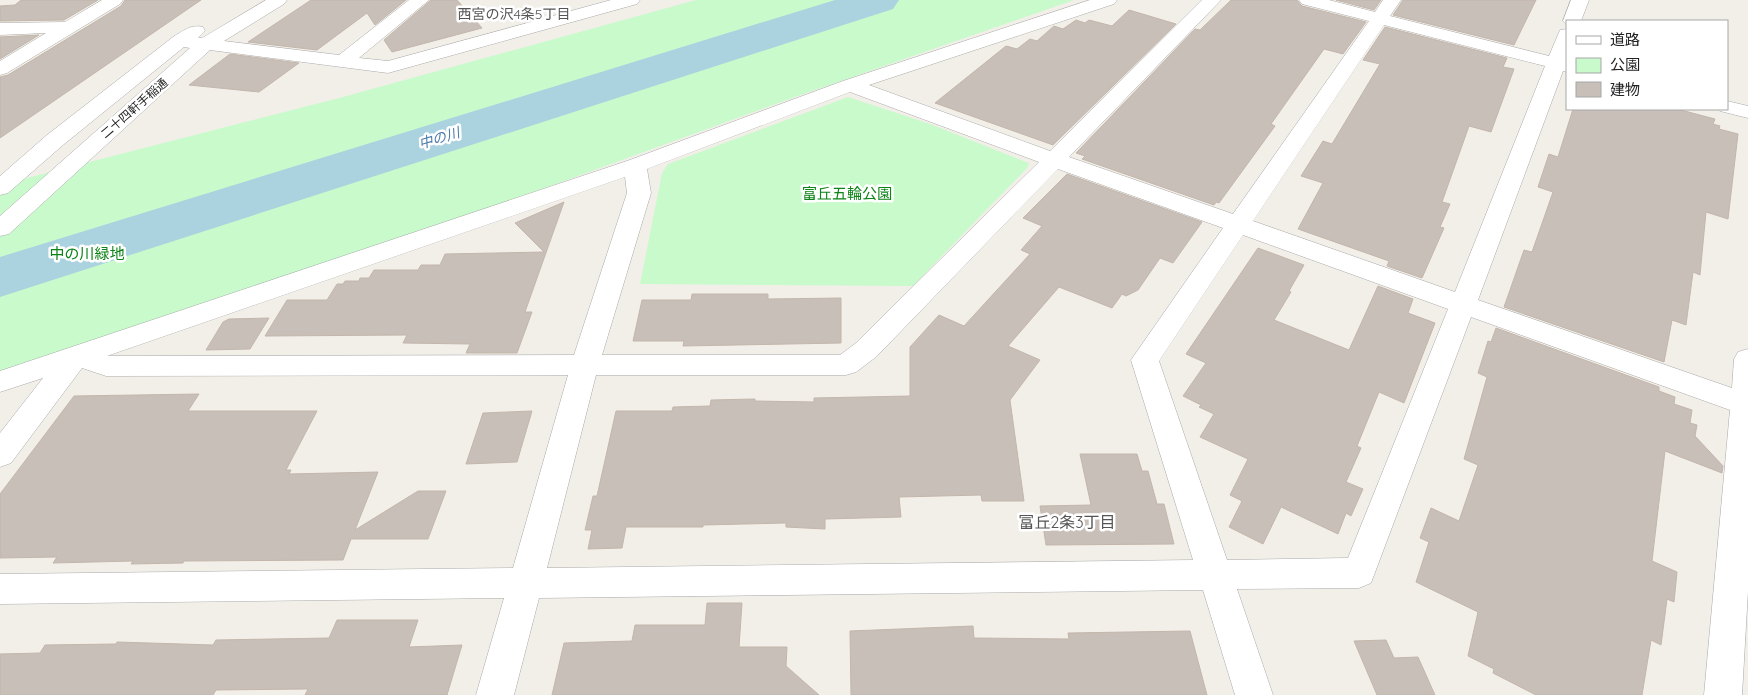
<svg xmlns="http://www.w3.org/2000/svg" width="1748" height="695" viewBox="0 0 1748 695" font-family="Quicksand,'Noto Sans JP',sans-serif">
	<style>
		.park { fill: #c8facc }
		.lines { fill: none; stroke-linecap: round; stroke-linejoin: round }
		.river { fill: #aad3df; fill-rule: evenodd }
		.building { fill: #c7bfb8; stroke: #c4b6ab }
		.minor-casing { stroke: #a9a9a9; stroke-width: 1 }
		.minor { fill: #fff; fill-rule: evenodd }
		.labels { text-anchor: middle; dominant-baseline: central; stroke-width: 5; stroke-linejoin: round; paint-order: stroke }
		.far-street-label { font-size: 12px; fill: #222; stroke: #fff }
		.far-neighbourhood-label { font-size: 14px; fill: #555; stroke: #fff }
		.far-water-label { font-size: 14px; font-style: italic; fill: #4a7aab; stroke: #fff }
		.park-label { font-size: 15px; fill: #0c8416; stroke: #fff }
		.neighbourhood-label { font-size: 16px; fill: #555; stroke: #fff }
	</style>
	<rect width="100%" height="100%" fill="#f2efe9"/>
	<g class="park">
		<polygon points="696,0 1074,0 795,97 482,211 0,373 0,185 343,97"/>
		<polygon points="848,97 930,124 1029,163 1028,167 913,286 640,284 662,173 668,164"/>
	</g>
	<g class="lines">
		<polygon class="river" points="835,0 899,0 893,9 0,297 0,257"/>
	</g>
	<g class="building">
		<polygon points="21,0 98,0 64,20 0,21 0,6 15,5"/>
		<polygon points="125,0 201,0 0,138 0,77 8,75 121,6"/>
		<polygon points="311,0 406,0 375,25 367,13 317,50 248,42"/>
		<polygon points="431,0 457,0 482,28 392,52 384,40"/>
		<polygon points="1231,0 1297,0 1302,6 1366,22 1343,54 1324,49 1271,124 1275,126 1219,203 1216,202 1214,205 1082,159 1085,156 1076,153 1195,29 1200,30"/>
		<polygon points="1336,0 1381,0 1374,10"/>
		<polygon points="1403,0 1536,0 1514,45 1393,15"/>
		<polygon points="1129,10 1176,24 1053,145 935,103 1006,46 1017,49 1030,39 1037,41 1054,26 1063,29 1076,20 1085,23 1089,20 1112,26"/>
		<polygon points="1385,27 1507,58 1503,67 1514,69 1491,132 1469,126 1442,202 1450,204 1440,227 1444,228 1422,278 1387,266 1389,261 1298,229 1323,183 1301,176 1323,141 1332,144 1380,64 1363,60"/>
		<polygon points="39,35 0,59 0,37"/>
		<polygon points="230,54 299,63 259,92 189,85"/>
		<polygon points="1573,109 1677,109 1715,119 1713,124 1720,126 1719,129 1738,134 1728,219 1706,212 1700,275 1693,272 1686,325 1672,320 1664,362 1504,307 1524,250 1532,252 1553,192 1538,187 1549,154 1558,157"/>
		<polygon points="1067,174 1202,222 1173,263 1160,258 1138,290 1126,296 1122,294 1112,308 1059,287 1008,346 1040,360 1010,400 1024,501 982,501 981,495 899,497 901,517 825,519 825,529 786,527 786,523 703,525 703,527 626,527 622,548 588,549 592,530 585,530 593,496 597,496 616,411 672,411 673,407 710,406 711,400 755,399 755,401 814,402 814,398 910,396 910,347 939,315 964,326 1030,254 1021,250 1042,226 1023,218"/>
		<polygon points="564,202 525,312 532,312 517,353 466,353 470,344 403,343 407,335 265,336 287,300 327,300 337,284 343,284 345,281 359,281 360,278 369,278 374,270 418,270 421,265 440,265 445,254 544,252 515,223"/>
		<polygon points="1258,248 1304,265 1289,291 1291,292 1274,320 1349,350 1378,286 1413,299 1408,313 1435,323 1404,403 1379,392 1357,446 1361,448 1346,482 1363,489 1351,516 1346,513 1338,534 1281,507 1263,544 1229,527 1242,501 1230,495 1248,459 1200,437 1214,414 1199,407 1201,405 1183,396 1206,363 1186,354"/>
		<polygon points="692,294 768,294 768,299 841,298 841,343 683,346 684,341 633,341 642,300 691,300"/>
		<polygon points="269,318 250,349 206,350 223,322 229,319"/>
		<polygon points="1496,328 1659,387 1659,391 1675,397 1674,404 1692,410 1690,423 1697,425 1695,436 1723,466 1722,473 1665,451 1652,561 1677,572 1674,602 1667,599 1661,645 1651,640 1642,695 1536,695 1493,673 1494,669 1468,656 1478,612 1416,582 1429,542 1420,538 1431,508 1459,521 1478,465 1464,459 1487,377 1478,373 1488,341 1491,342"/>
		<polygon points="199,394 188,411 317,411 286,470 291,470 289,474 378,472 355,530 418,491 446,491 428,539 351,539 343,560 184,561 183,563 131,564 133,561 53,563 57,557 0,558 0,494 74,396"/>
		<polygon points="532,411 517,462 466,464 483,413"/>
		<polygon points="1080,454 1137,454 1142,471 1148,471 1157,504 1164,504 1174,544 1046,545 1040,506 1091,505"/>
		<polygon points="707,603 742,603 739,647 787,647 786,666 819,695 552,695 564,643 632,641 635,625 705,625"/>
		<polygon points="337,620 418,620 409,647 462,645 447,695 305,695 308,689 216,690 213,695 0,695 0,654 40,653 45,645 116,644 117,642 213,645 216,640 329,638"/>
		<polygon points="973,626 974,638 1069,639 1068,633 1190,631 1207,695 851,695 850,631"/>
		<polygon points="1386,640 1394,658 1418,657 1435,695 1377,695 1354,641"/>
	</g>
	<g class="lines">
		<defs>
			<g id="minor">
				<polygon points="102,0 123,0 120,4 7,73 0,75 0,61 46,33 0,35 0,23 65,22"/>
				<path d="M 266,0 L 287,0 L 284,4 L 224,41 L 339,55 L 409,0 L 429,0 L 359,58 L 388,61 L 611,0 L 640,0 L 637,4 L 388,73 L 210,50 L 9,234 L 0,236 L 0,216 L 190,48 L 184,47 L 63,145 L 8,193 L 0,195 L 0,176 L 47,135 L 173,37 C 183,31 191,24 203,27 L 205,31 L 198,38 L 202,38 Z"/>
				<path d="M 1090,0 L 1117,0 L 1114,4 L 869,85 L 1050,151 L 1202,0 L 1221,0 L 1069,157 L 1233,214 L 1369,21 L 1302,4 L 1299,0 L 1329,0 L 1375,12 L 1383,0 L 1401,0 L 1390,16 L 1549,56 L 1560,30 L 1567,29 L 1567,72 L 1563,71 L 1478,300 L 1732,388 L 1734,359 L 1738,352 L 1748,349 L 1748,591 L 1742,695 L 1704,695 L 1730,410 L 1471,317 L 1371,583 L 1359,588 L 1237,589 L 1273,695 L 1235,695 L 1203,590 L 539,598 L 514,695 L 476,695 L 504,598 L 0,604 L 0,574 L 513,568 L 568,375 L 106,376 L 82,368 L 11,463 L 0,467 L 0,433 L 43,378 L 0,392 L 0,371 L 627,161 L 843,81 ZM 1384,25 L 1545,66 L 1455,292 L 1253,221 ZM 850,92 L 1039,162 L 856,343 L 840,355 L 602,355 L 651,193 L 647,169 ZM 1058,169 L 1223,228 L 1131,360 L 1193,560 L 547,568 L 596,375 L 846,375 L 856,372 L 876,357 ZM 625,177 L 627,193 L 574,355 L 107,356 ZM 1243,235 L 1448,309 L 1348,558 L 1227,560 L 1159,361 Z"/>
				<polygon points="1571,0 1589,0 1581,21 1567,21 1567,25 1563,21"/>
				<polygon points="1727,101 1748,106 1748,118 1720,111 1718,109 1727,109"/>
			</g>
		</defs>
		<use href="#minor" class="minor-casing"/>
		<use href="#minor" class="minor"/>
	</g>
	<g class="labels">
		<g class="far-street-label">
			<text transform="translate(134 108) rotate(-41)">二十四軒手稲通</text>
		</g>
		<g class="far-neighbourhood-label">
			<text x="514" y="14">西宮の沢4条5丁目</text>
		</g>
		<g class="far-water-label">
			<text transform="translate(439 138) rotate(-17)">中の川</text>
		</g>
		<g class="park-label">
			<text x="847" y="193">富丘五輪公園</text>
			<text x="87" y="253">中の川緑地</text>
		</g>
		<g class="neighbourhood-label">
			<text x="1067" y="522">富丘2条3丁目</text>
		</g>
	</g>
	<rect x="1566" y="20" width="162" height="90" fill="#ffffff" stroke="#a7a7a7"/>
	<rect x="1576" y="36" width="25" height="8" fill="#ffffff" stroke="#a7a7a7"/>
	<text x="1610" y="45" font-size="15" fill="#222222">道路</text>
	<rect x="1576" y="58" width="25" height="15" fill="#c8facc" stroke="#a7a7a7"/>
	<text x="1610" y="70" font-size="15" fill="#222222">公園</text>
	<rect x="1576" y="82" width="25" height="15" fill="#c7bfb8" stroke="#a7a7a7"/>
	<text x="1610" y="95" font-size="15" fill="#222222">建物</text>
</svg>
